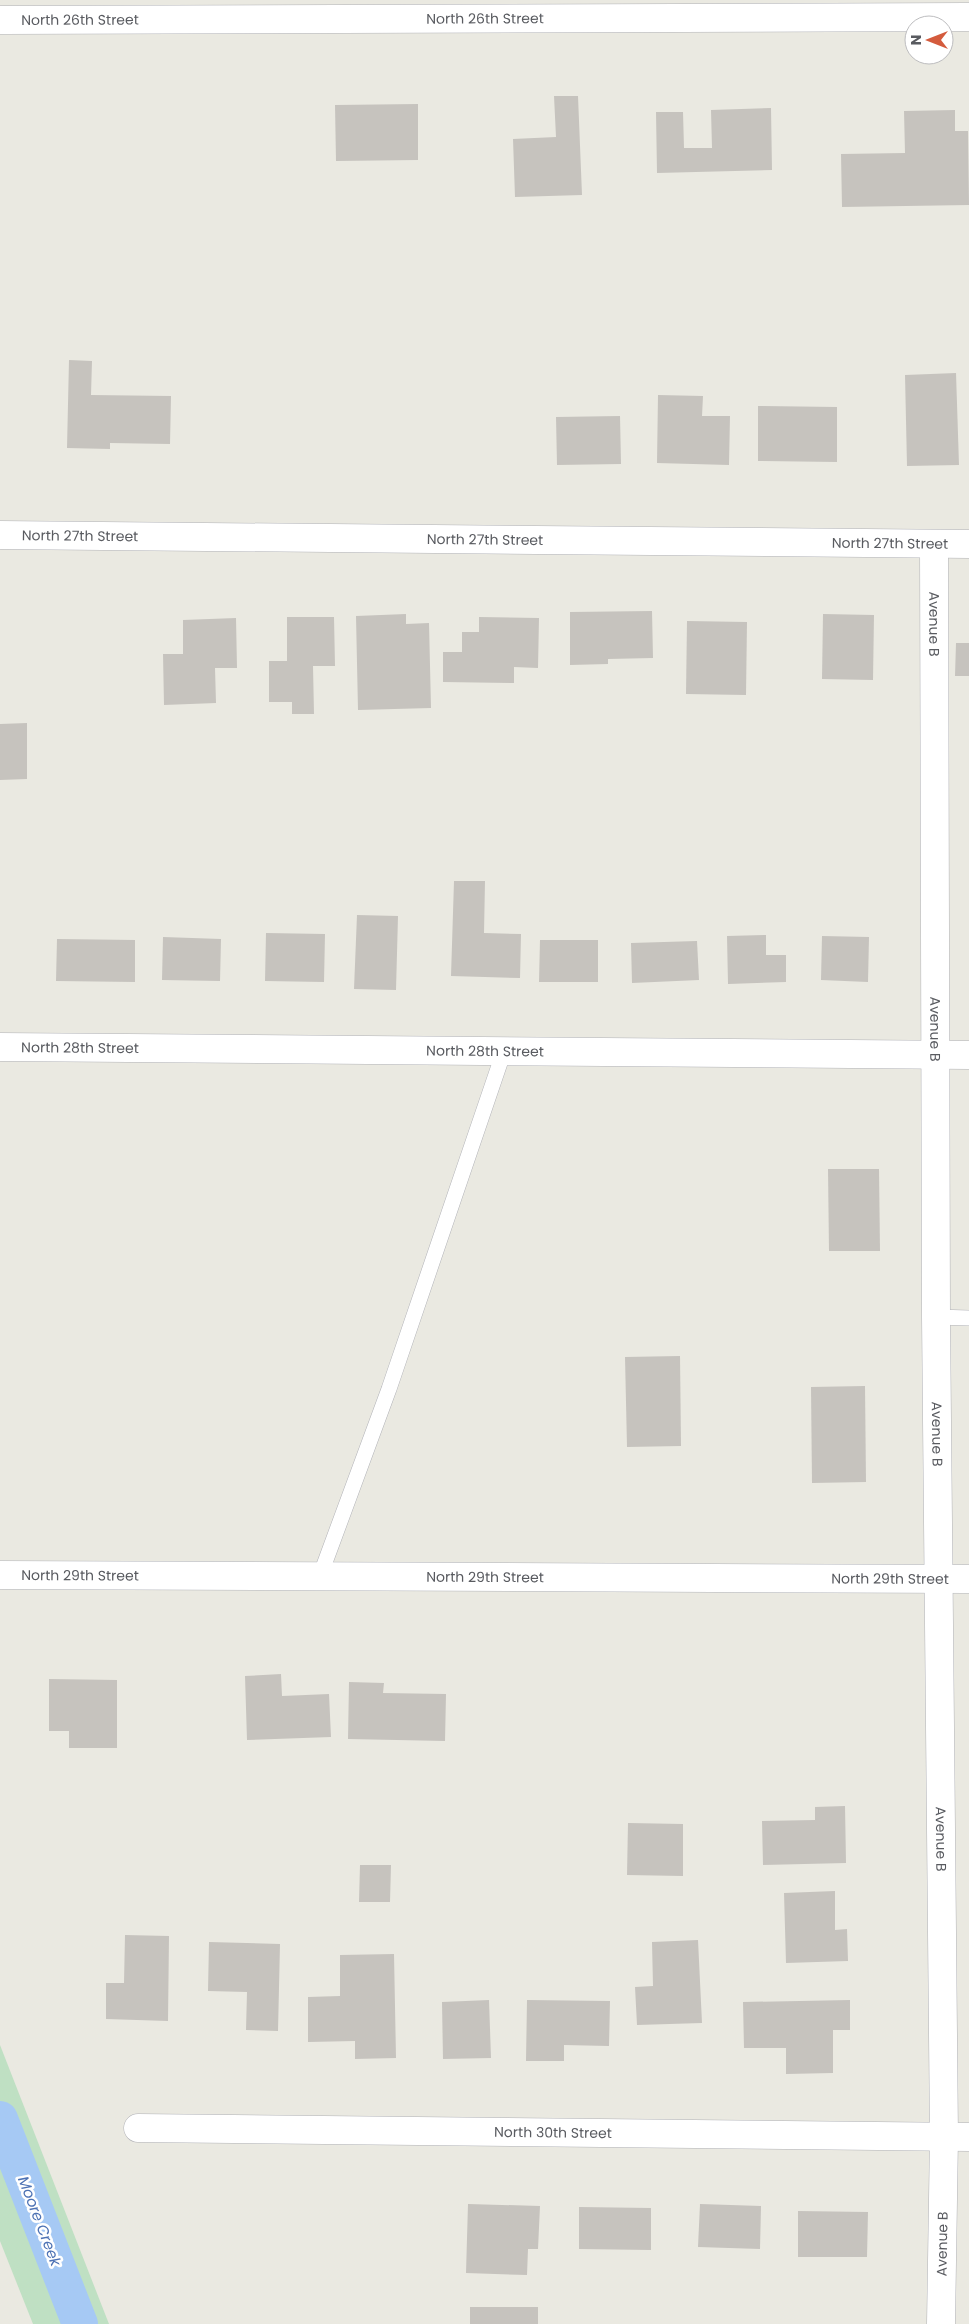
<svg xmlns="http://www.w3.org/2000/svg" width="969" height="2324" viewBox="0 0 969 2324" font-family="Poppins,sans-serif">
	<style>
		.green { fill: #bfe0c3 }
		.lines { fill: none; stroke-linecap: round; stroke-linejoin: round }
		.canal { stroke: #a6c9f4; stroke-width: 36 }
		.building { fill: #c6c3be }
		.lane-casing { stroke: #b1b2b7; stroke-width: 16 }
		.street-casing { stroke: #b1b2b7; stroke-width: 29 }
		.secondary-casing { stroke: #b2b4ba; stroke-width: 29 }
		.lane { stroke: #fff; stroke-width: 15 }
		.street { stroke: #fff; stroke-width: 28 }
		.secondary { stroke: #fff; stroke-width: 28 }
		.labels { text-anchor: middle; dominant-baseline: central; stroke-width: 5; stroke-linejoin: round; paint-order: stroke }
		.street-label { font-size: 14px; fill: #595b60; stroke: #fff }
		.water-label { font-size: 15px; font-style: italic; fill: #4d72b4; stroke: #fff }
	</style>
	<rect width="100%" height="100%" fill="#eae9e1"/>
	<polygon class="green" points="0,2045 109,2324 33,2324 0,2241"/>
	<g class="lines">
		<polyline class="canal" points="0,2119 80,2324"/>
	</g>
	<g class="building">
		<polygon points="554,96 578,96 582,195 515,197 513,139 556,137"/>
		<polygon points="418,104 418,160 336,161 335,105"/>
		<polygon points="771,108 772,170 657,173 656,112 683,112 684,148 712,148 711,110"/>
		<polygon points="955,110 955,131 968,131 969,205 842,207 841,154 905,153 904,111"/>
		<polygon points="69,360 92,361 91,395 171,396 170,444 110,443 110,449 67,448"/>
		<polygon points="956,373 959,465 907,466 905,375"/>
		<polygon points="658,395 703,396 702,416 730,416 729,465 657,463"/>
		<polygon points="758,406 837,407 837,462 758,461"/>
		<polygon points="620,416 621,464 557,465 556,417"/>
		<polygon points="652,611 653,658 608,659 608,664 570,665 570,612"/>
		<polygon points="406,614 406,624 429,623 431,708 358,710 356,616"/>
		<polygon points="823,614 874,615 873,680 822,679"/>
		<polygon points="287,617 334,617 335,666 313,666 314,714 292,714 292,702 269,702 269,661 287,661"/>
		<polygon points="479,617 539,618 538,668 514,667 514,683 443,682 443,652 462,652 462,632 479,632"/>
		<polygon points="236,618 237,668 215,668 216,703 164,705 163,654 183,654 183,620"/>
		<polygon points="687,621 747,622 746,695 686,694"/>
		<polygon points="956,643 969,643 969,676 955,676"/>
		<polygon points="27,723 27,779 0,780 0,724"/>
		<polygon points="454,881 485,881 484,933 521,934 520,978 451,976"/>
		<polygon points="357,915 398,916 396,990 354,989"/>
		<polygon points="266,933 325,934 324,982 265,981"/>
		<polygon points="766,935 766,955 786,955 786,982 728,984 727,936"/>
		<polygon points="822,936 869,937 868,982 821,980"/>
		<polygon points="163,937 221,939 220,981 162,980"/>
		<polygon points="57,939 135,940 135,982 56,981"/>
		<polygon points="540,940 598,940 598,982 539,982"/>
		<polygon points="697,941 699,980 632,983 631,943"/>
		<polygon points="828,1169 879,1169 880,1251 829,1251"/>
		<polygon points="680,1356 681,1446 627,1447 625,1357"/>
		<polygon points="865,1386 866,1482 812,1483 811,1387"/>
		<polygon points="281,1674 282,1696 329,1694 331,1737 247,1740 245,1676"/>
		<polygon points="49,1679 117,1680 117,1748 69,1748 69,1731 49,1731"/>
		<polygon points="349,1682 384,1683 383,1693 446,1694 445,1741 348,1739"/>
		<polygon points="845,1806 846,1863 763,1865 762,1821 815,1820 815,1807"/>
		<polygon points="628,1823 683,1824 683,1876 627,1875"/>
		<polygon points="360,1865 391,1865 390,1902 359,1902"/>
		<polygon points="835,1891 835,1930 847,1929 848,1961 786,1963 784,1893"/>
		<polygon points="125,1935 169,1936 168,2021 106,2019 106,1983 124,1983"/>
		<polygon points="698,1940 702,2023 637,2025 635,1987 653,1986 652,1942"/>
		<polygon points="209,1942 280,1944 278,2031 246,2030 247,1992 208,1991"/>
		<polygon points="394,1954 396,2058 355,2059 355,2041 308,2042 308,1997 340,1996 340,1955"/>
		<polygon points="489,2000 491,2058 443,2059 442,2002"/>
		<polygon points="527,2000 610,2001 609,2046 564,2045 564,2061 526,2061"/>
		<polygon points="850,2000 850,2030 833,2030 833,2073 786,2074 786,2048 744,2048 743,2002"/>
		<polygon points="468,2204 540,2206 538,2249 528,2249 527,2275 466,2273"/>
		<polygon points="700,2204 761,2206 760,2249 698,2247"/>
		<polygon points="579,2207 651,2208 651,2250 579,2249"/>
		<polygon points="798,2211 868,2212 867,2257 798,2257"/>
		<rect x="470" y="2307" width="68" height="17"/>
	</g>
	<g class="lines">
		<defs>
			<g id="lane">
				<polyline points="936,1317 969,1318"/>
				<polyline points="320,1576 389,1389 504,1051"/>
			</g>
			<g id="street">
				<path id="s1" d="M 0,20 L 969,17"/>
				<path id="s2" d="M 0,535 L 969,544"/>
				<path id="s3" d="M 934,545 L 936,1317 L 944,2137 L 941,2324"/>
				<path id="s4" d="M 0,1047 L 969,1055"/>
				<path id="s5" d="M 138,2128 L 969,2137"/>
			</g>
			<g id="secondary">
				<path id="s6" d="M 0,1575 L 969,1579"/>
			</g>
		</defs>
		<use href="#lane" class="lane-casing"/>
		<use href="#street" class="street-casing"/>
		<use href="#secondary" class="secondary-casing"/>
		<use href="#lane" class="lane"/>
		<use href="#street" class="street"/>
		<use href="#secondary" class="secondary"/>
	</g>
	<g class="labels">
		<g class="street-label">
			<text stroke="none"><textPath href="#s1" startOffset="485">North 26th Street</textPath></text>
			<text stroke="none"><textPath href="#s1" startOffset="80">North 26th Street</textPath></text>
			<text stroke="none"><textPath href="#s2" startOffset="80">North 27th Street</textPath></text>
			<text stroke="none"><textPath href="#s2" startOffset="485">North 27th Street</textPath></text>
			<text stroke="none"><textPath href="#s2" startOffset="890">North 27th Street</textPath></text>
			<text stroke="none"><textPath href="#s3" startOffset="79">Avenue B</textPath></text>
			<text stroke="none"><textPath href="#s3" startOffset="484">Avenue B</textPath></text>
			<text stroke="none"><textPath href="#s4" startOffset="80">North 28th Street</textPath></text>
			<text stroke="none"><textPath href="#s4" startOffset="485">North 28th Street</textPath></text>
			<text stroke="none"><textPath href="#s3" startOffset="889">Avenue B</textPath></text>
			<text stroke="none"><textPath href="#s6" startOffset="80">North 29th Street</textPath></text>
			<text stroke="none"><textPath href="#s6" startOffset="485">North 29th Street</textPath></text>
			<text stroke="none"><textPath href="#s6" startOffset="890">North 29th Street</textPath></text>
			<text stroke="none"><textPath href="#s3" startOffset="1294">Avenue B</textPath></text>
			<text stroke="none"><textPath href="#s5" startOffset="415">North 30th Street</textPath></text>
			<text transform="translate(942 2244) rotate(-89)">Avenue B</text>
		</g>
		<g class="water-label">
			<text transform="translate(40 2221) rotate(69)">Moore Creek</text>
		</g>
	</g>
	<g transform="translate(929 40) rotate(270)"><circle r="24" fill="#ffffff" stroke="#bdbdbf"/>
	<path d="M0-4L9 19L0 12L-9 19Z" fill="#d45b3d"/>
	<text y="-8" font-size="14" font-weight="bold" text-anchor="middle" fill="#595b60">N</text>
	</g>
</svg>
